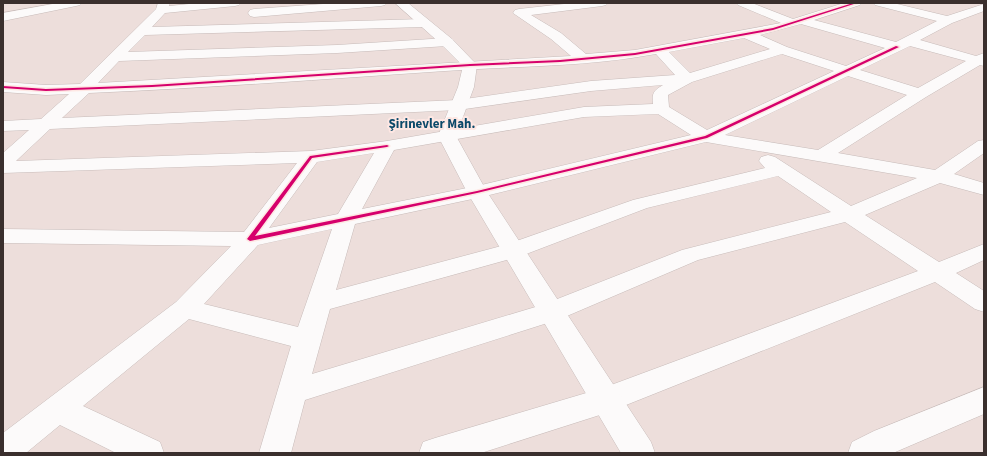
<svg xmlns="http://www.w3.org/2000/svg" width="987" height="456" viewBox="0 0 987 456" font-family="'Source Sans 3',sans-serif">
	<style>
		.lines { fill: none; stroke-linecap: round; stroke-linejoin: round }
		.street-casing { stroke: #c7bbb9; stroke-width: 1 }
		.secondary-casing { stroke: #c7bbb9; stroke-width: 1 }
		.street { fill: #fcfafa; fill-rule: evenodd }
		.secondary { fill: #fcfafa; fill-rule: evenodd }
		.cycleway-casing { stroke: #fee7e3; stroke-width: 3 }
		.cycleway { fill: #d6006c; fill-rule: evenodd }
		.labels { text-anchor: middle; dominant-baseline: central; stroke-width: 4; stroke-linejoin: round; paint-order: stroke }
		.far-district-label { font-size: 13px; font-weight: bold; fill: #0c4969; stroke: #fee7e3 }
	</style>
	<rect width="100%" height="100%" fill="#eddedb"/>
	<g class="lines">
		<defs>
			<g id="street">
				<path d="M 158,3 L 170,3 L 169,6 L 199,3 L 241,3 L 239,5 L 235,6 L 165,13 L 152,27 L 423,19 L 427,20 L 429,23 L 427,26 L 423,27 L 145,35 L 128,52 L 337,45 L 447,38 L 452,39 L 454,42 L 452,45 L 447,46 L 337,53 L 119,61 L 98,83 L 571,56 L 551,39 L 513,13 L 515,10 L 519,9 L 573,3 L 608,3 L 606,5 L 602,6 L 531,15 L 561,33 L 586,54 L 635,50 L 781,23 L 738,5 L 736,3 L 752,3 L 793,19 L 844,3 L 862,3 L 860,5 L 814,20 L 896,42 L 937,21 L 875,5 L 873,3 L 893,3 L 947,16 L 984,4 L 984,11 L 952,23 L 920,40 L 976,56 L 984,53 L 984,66 L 980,65 L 926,97 L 838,153 L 935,170 L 978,141 L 984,140 L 984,153 L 954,174 L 984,183 L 984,195 L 940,183 L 865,215 L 939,262 L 984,244 L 984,260 L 956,273 L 984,291 L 984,312 L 975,309 L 935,282 L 606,413 L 481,453 L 419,453 L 423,442 L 435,438 L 603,388 L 918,271 L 845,222 L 698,260 L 560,319 L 305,400 L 291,453 L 259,453 L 291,346 L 189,319 L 83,406 L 160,442 L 164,453 L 116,453 L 60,425 L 26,453 L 3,453 L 3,433 L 176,302 L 231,246 L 3,243 L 3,229 L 244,232 L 297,163 L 3,173 L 3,153 L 29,130 L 3,131 L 3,121 L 41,119 L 69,94 L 46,95 L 3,92 L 3,82 L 46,85 L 80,84 L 156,9 ZM 801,24 L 885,48 L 846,66 L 787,47 L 760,35 ZM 744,38 L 770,49 L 690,73 L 669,52 ZM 910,46 L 966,61 L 918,88 L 860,70 ZM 656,54 L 675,75 L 591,81 L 458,100 L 62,118 L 89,93 C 208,88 326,79 445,71 C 516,66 587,67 656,54 ZM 782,54 L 834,71 L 707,130 L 669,107 L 668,95 L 692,82 ZM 848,76 L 907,95 L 818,150 L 725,135 ZM 663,85 C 653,91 652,93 653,104 L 584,107 L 387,141 L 311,151 L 16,161 L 50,129 L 458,110 L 591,91 ZM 658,114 L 691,135 L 477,186 L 362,209 L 394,150 L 584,117 ZM 706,142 L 917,178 L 851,206 L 775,157 L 768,155 L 761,157 L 759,161 L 765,168 L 633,200 L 505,245 L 336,290 L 355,224 L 477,198 ZM 374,153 L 338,214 L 269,228 L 317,162 ZM 778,176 L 831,212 L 682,250 L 542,305 L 312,374 L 330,309 L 521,256 L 647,208 ZM 332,229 L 298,327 L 204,304 L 258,245 Z"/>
				<polygon points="337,3 387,3 385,5 381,6 254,17 250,16 248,13 250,10 254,9"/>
				<polygon points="984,387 984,414 893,453 848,453 852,442 874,431"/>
			</g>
			<g id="secondary">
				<polygon points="58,3 82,3 80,5 76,6 3,21 3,13"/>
				<polygon points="395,3 408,3 452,39 477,65 474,87 456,136 487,192 651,442 655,453 621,453 467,192 438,136 458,87 463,66 442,45"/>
			</g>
		</defs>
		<use href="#street" class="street-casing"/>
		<use href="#secondary" class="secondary-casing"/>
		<use href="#street" class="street"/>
		<use href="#secondary" class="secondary"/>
		<defs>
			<g id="cycleway">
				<polygon points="853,3 857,3 773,30 635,55 560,62 470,66 152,87 46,91 3,88 3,86 46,89 152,85 470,64 560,60 635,53 773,28"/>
				<polygon points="896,46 899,47 707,138 477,193 250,241 247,239 310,156 387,145 389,146 387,147 312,158 255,236 477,191 705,136"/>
			</g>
		</defs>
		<use href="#cycleway" class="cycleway-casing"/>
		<use href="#cycleway" class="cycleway"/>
	</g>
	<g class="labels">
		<g class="far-district-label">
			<text x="432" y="124">Şirinevler Mah.</text>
		</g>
	</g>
	<rect width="987" height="456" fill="none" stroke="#3a2f2d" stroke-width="8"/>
</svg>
